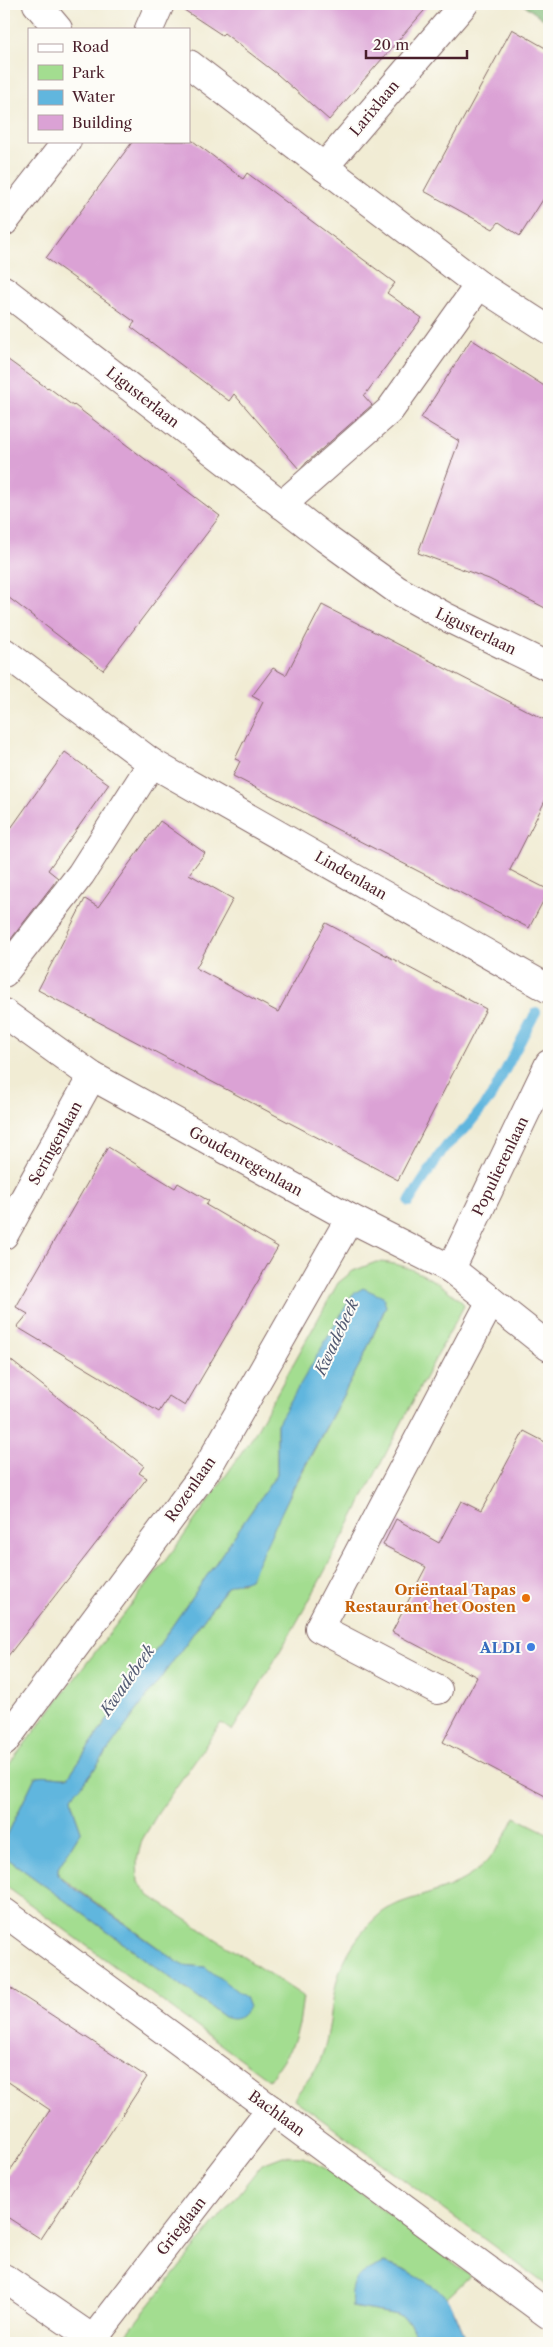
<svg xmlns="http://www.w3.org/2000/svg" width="553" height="2347" viewBox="0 0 553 2347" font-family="'Libre Caslon Text',serif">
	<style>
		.green { fill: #a3dd90; stroke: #767e5e }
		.forest { fill: #82bc7a; stroke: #666e52 }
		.water { fill: #61b6de; stroke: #566a84 }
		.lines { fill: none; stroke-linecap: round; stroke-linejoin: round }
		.stream { stroke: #61b6de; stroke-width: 10 }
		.building { fill: #dba2d5 }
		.minor-casing { stroke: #846766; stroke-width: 30 }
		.minor { stroke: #fff; stroke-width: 28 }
		.food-dot { fill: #e8710a; stroke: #fdfcf7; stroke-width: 2 }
		.shop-dot { fill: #3f7fe0; stroke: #fdfcf7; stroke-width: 2 }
		.labels { text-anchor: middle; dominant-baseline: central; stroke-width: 4; stroke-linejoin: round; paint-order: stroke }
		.street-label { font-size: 15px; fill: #4a1f2b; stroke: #fdfcf7 }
		.food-label { font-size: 15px; font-weight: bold; fill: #c56008; stroke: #fdfcf7; text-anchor: end }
		.shop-label { font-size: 15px; font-weight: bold; fill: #366cbe; stroke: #fdfcf7; text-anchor: end }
		.water-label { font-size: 16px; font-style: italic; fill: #535b73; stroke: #fdfcf7 }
	</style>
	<rect width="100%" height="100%" fill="#fdfcf7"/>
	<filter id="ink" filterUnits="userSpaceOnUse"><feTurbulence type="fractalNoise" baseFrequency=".02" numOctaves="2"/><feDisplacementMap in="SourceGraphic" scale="10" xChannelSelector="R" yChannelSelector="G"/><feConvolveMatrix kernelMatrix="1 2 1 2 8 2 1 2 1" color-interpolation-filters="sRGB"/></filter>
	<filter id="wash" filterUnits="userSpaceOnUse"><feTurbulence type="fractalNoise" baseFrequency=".0096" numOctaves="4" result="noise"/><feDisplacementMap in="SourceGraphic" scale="20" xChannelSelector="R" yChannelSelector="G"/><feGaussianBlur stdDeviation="1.12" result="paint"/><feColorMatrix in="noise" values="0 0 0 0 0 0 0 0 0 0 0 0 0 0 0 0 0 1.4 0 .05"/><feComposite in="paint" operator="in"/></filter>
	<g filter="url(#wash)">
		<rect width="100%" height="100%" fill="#f1ecd4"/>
		<g class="green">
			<path d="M 376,1262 C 408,1262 440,1282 463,1303 L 464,1306 C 411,1401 364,1499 312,1595 C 287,1641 259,1686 232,1731 L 221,1723 L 158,1813 L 142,1840 L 137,1859 L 138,1882 L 150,1896 L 303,1996 L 299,2025 L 292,2046 L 269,2080 L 4,1885 L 4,1856 L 224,2017 L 205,1967 L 182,1965 L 58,1875 L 58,1868 L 81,1831 L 74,1811 L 72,1797 L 90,1775 L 227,1587 L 234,1583 L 243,1583 L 361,1362 L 386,1307 L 277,1424 L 277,1474 L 68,1777 C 57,1778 45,1773 35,1777 L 4,1842 L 4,1771 L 181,1540 L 252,1438 L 338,1283 L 353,1271 Z"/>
			<path d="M 515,1817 L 549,1834 L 549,2287 L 294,2099 C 302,2086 316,2072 321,2058 C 331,2033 330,2006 337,1980 C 344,1955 360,1931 380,1914 C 394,1903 411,1899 428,1894 C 475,1880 494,1861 515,1817 Z"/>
			<path d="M 283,2156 L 303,2157 L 334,2173 L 470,2276 L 447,2298 C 427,2284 408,2269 384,2263 L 352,2307 L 398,2315 L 411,2323 L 420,2343 L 119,2343 L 262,2164 Z"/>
		</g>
		<polygon class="forest" points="522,4 549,4 549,23"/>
		<g class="water">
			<path d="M 363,1288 L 383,1297 L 386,1306 L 361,1362 L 295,1484 L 250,1579 C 242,1583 234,1582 227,1587 L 90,1775 L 72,1797 L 74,1811 L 81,1831 L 58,1868 L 58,1875 L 64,1881 L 182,1965 L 205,1967 L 245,1997 L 249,2007 C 241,2017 237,2022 224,2017 L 4,1856 L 4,1842 L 35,1777 C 45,1773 57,1778 68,1777 L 277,1474 L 277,1424 L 353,1294 Z"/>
			<path d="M 384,2263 C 404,2269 431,2282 446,2297 C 454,2306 462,2331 468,2343 L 420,2343 L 411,2323 L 398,2315 L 352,2307 C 349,2277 360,2274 384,2263 Z"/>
		</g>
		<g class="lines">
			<polyline class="stream" points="409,1202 444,1148 467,1127 491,1097 536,1012"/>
		</g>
		<g id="blocks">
			<g class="building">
				<polygon points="175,4 430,4 329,120 277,74 224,33 222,35"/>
				<polygon points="512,29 549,50 549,190 520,236 499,222 493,229 424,191"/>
				<polygon points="133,141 193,141 243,179 247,173 395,283 387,293 422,318 364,396 372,405 299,469 234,394 229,401 131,327 135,322 46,258"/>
				<polygon points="471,339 549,389 549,610 489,579 418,553 459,441 421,418"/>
				<polygon points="4,357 47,388 48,387 73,406 74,405 220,516 103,670 4,594"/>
				<polygon points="322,605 549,722 549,793 510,870 549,890 529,928 233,776 240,761 235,759 263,702 252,696 273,668 286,675"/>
				<polygon points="65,752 109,784 48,870 58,878 4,948 4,838"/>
				<polygon points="160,821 205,853 189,874 233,899 196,968 278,1012 326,923 486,1009 398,1180 38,990 85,899 98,907"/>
				<polygon points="108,1147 175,1188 178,1183 209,1201 206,1205 278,1247 185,1406 169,1396 159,1412 17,1327 28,1314 16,1307"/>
				<polygon points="4,1355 144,1466 139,1473 147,1478 4,1661"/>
				<polygon points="524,1431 549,1444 549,1798 443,1742 477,1677 392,1632 426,1567 383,1545 396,1519 439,1543 461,1501 481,1511"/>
				<polygon points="4,1984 147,2077 41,2239 4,2215 4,2180 50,2110 4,2079"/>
			</g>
		</g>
	</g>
	<g filter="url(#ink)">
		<use href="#blocks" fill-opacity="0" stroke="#846766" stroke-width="1"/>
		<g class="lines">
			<defs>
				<g id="minor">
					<polyline points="37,4 58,29"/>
					<polyline points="149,29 160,4"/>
					<polyline points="189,64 479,285 549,330"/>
					<polyline points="324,167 464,4"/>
					<polyline points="4,222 67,141"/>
					<polyline points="4,290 325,538 397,590 444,616 549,667"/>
					<polyline points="282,505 390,410 479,285"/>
					<polyline points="4,652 152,763 549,989"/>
					<polyline points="4,973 81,874 152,763"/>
					<polyline points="4,1013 92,1076 350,1218 451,1269 549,1347"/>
					<polyline points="4,1235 92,1076"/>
					<polyline points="451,1269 549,1064"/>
					<polyline points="438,1690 319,1628 491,1301"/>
					<polyline points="4,1742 205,1472 350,1218"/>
					<polyline points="4,1912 549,2315"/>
					<polyline points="4,2278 93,2339"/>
					<polyline points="90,2343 271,2109"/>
				</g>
			</defs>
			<use href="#minor" class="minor-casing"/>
			<use href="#minor" class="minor"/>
		</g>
	</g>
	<circle class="food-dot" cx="526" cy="1598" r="5"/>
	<circle class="shop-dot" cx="531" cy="1647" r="5"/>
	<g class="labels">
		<g class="street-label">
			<text transform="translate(374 108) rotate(-50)">Larixlaan</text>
			<text transform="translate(143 397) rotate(38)">Ligusterlaan</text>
			<text transform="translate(476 631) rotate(26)">Ligusterlaan</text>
			<text transform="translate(351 875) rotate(30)">Lindenlaan</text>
			<text transform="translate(55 1143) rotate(-61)">Seringenlaan</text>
			<text transform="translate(246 1161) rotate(29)">Goudenregenlaan</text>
			<text transform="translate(500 1166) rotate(-64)">Populierenlaan</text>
			<text transform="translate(190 1489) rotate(-55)">Rozenlaan</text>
			<text transform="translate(277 2113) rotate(36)">Bachlaan</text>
			<text transform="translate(181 2226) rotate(-52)">Grieglaan</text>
		</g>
		<g class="food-label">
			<text x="516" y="1589">Oriëntaal Tapas<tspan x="516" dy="17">Restaurant het Oosten</tspan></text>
		</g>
		<g class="shop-label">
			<text x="521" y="1647">ALDI</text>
		</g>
		<g class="water-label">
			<text transform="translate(336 1337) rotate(-65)">Kwadebeek</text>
			<text transform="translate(127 1680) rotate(-55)">Kwadebeek</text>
		</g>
	</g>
	<rect width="553" height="2347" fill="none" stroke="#fdfcf7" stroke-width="20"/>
	<rect x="28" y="28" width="162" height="115" fill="#fdfcf7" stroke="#b5a4a5"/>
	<rect x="38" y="44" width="25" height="8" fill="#ffffff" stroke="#b5a4a5"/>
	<text x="72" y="52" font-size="15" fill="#4a1f2b">Road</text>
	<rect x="38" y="65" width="25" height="15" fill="#a3dd90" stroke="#b5a4a5"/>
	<text x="72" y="78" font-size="15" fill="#4a1f2b">Park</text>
	<rect x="38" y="90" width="25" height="15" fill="#61b6de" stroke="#b5a4a5"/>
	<text x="72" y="102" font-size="15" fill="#4a1f2b">Water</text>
	<rect x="38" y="115" width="25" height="15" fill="#dba2d5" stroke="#b5a4a5"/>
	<text x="72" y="128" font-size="15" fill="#4a1f2b">Building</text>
	<path d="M366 50v8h101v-8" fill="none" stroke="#4a1f2b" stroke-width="2.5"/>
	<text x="373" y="50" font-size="15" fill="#4a1f2b" stroke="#fdfcf7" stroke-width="4" paint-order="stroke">20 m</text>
</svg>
